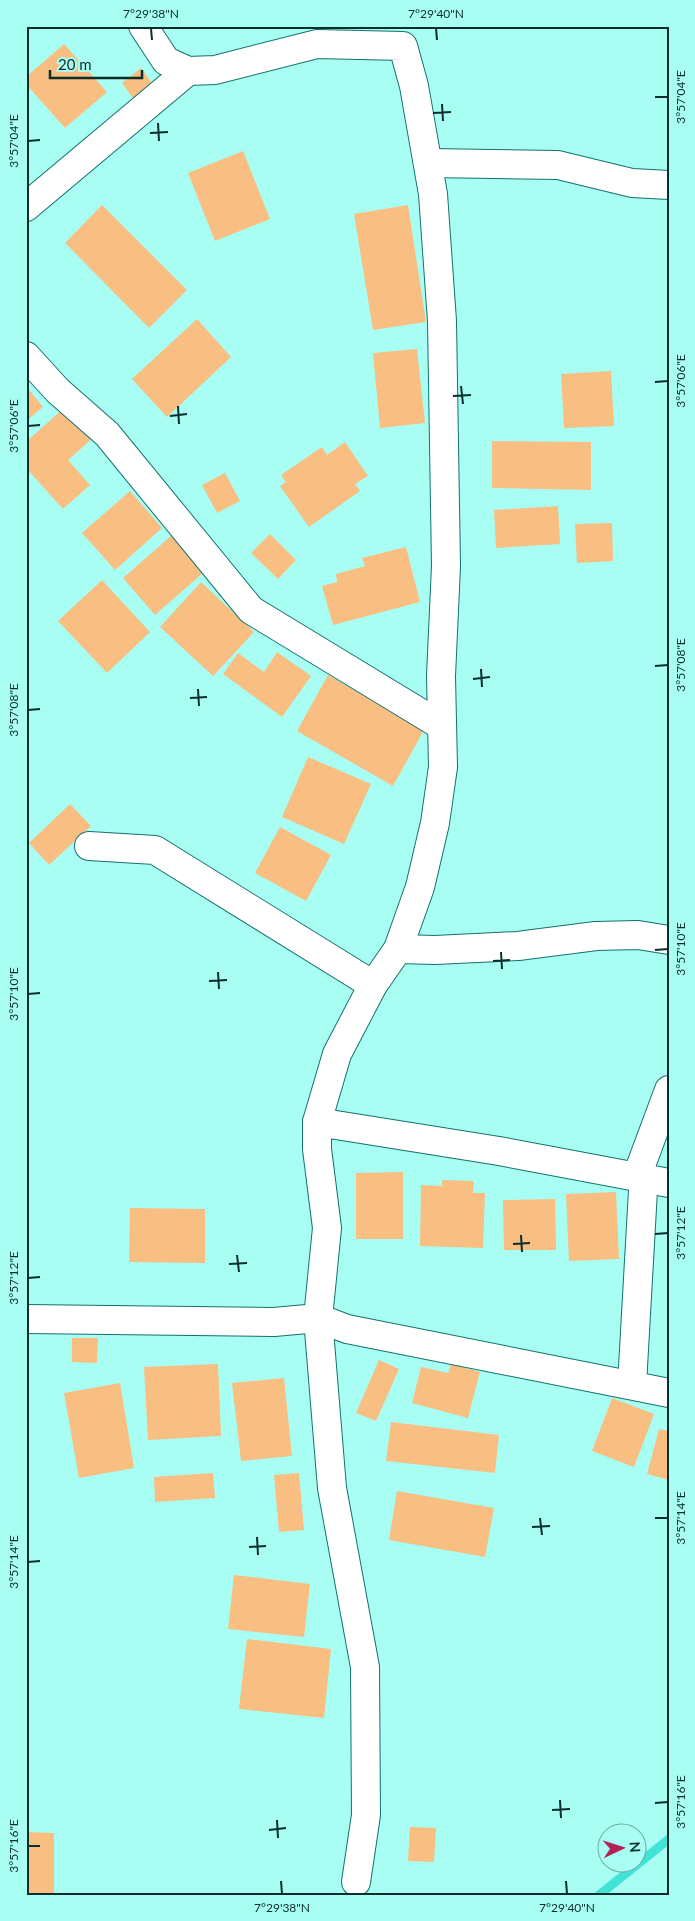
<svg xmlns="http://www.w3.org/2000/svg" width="695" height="1921" viewBox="0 0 695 1921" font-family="Lato,sans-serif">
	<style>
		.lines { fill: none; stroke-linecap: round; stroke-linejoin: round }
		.stream { stroke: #40e3d6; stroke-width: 9 }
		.building { fill: #f9be81 }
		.minor-casing { stroke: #12726b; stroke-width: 30 }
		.minor { stroke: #fff; stroke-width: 28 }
		.ticks { fill: none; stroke: #092e2b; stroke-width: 2 }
		.neatline { fill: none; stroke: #092e2b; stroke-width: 2 }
		.ticks-label { font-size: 12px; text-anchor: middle; fill: #092e2b }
	</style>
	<rect width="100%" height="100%" fill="#a9fef4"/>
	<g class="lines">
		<polyline class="stream" points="599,1895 669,1839"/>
	</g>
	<g class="building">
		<polygon points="64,44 107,92 65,128 26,84 26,77"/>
		<polygon points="141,68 154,86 135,101 122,83"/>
		<polygon points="243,151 270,219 215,241 188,173"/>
		<polygon points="102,205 187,290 149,328 65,243"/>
		<polygon points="408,205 426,322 373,330 354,214"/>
		<polygon points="197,319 231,357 167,417 132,379"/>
		<polygon points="417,349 425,423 380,428 373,353"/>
		<polygon points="611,371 614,426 564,428 561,374"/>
		<polygon points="26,386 43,407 26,421"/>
		<polygon points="65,407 93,438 68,460 90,485 63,509 26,468 26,442"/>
		<polygon points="492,441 591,442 591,490 492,488"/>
		<polygon points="345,442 368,476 355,484 360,491 309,527 280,486 286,482 281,475 322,447 327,455"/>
		<polygon points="225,473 240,501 217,513 202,485"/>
		<polygon points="130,491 162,528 115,570 82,533"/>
		<polygon points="558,506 560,544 496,548 494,510"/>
		<polygon points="612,523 613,561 577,563 575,524"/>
		<polygon points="270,534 296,560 278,579 251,553"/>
		<polygon points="172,535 204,572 155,615 123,578"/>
		<polygon points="406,547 420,602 333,625 322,586 337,582 336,574 365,566 362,558"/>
		<polygon points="102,580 150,632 107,673 58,621"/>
		<polygon points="201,582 254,632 213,676 160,627"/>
		<polygon points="277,652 311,676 282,717 223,674 238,653 264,672"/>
		<polygon points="328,675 424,730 393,786 297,731"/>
		<polygon points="308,757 371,784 344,844 282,817"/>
		<polygon points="70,804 91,826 49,865 29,843"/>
		<polygon points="280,827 331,855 306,901 255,873"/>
		<polygon points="403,1172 403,1239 356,1239 356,1173"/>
		<polygon points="442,1180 474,1181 473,1193 485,1193 483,1248 420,1246 421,1185 442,1186"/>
		<polygon points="616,1192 619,1259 569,1261 566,1194"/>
		<polygon points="555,1199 556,1250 504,1250 503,1200"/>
		<polygon points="130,1208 205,1209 205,1263 129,1262"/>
		<polygon points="72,1338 98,1338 97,1363 72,1362"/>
		<polygon points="379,1360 399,1369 376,1421 356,1413"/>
		<polygon points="218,1364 221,1436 148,1440 144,1367"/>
		<polygon points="451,1364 480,1372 468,1418 412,1403 421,1367 448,1373"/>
		<polygon points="284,1378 292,1456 241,1461 232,1383"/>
		<polygon points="120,1383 134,1468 79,1478 64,1393"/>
		<polygon points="612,1398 654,1414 634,1467 592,1451"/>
		<polygon points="391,1422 499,1435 495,1473 386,1461"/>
		<polygon points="659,1429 669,1431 669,1480 647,1474"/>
		<polygon points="213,1473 215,1498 155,1502 154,1477"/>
		<polygon points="299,1473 304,1530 279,1532 274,1475"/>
		<polygon points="397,1491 494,1508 485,1557 389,1540"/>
		<polygon points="234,1575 310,1584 304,1637 228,1629"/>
		<polygon points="247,1639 331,1649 324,1718 239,1709"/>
		<polygon points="410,1827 436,1828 434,1862 408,1861"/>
		<polygon points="26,1832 54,1833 54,1893 26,1893"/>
	</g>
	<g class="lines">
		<defs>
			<g id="minor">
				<polyline points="143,26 166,61 188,71 215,70 317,44 403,46 414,86 433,194 442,321 446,566 441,676 443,767 435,823 420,887 398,949 373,985 337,1054 317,1122 317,1149 327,1228 318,1318 332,1488 365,1667 366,1815 356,1882"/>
				<polyline points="429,163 558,165 632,183 669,185"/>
				<polyline points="26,207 188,71"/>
				<polyline points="26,356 58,391 107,434 251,610 442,726"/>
				<polyline points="89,846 155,850 373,985"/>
				<polyline points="398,949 435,950 518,946 596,936 638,935 669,940"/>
				<polyline points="317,1122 499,1151 669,1183"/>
				<polyline points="637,1176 669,1090"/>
				<polyline points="26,1319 274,1322 318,1318 347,1329 669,1393"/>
				<polyline points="632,1385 643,1190 646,1178"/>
			</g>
		</defs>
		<use href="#minor" class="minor-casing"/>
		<use href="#minor" class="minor"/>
	</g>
	<path class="ticks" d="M 151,28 L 152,40M 436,28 L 437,40M 655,97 L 668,97M 442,104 L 443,121M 433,113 L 451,112M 158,123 L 159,141M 150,133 L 168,132M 28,141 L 40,140M 655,382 L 668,381M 461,386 L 463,404M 453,396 L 471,395M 178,406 L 179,424M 170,416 L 187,414M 28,426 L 40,425M 655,666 L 668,665M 481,669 L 482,687M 473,679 L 490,677M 198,689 L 199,706M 190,698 L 207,697M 28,710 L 40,709M 655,950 L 668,949M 501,952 L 502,969M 493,961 L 510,960M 218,972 L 219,989M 209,981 L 227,980M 28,994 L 40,993M 655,1234 L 668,1233M 521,1235 L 522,1252M 513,1244 L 530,1243M 237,1255 L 239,1272M 229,1264 L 247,1263M 28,1278 L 40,1277M 540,1518 L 542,1535M 655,1518 L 668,1518M 532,1527 L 550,1526M 257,1537 L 258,1555M 249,1547 L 266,1546M 28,1562 L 40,1561M 560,1800 L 561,1818M 655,1803 L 668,1802M 552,1810 L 570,1809M 277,1820 L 278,1838M 269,1830 L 286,1828M 28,1846 L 40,1846M 281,1881 L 282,1894M 566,1881 L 567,1894"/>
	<rect width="695" height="1921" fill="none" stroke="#a9fef4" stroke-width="55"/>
	<g transform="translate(622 1848) rotate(86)"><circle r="24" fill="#a9fef4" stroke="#69aba4"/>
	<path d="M0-4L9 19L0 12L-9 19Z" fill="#b22253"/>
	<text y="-8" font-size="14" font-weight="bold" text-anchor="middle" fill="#092e2b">N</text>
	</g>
	<path d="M50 70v8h92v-8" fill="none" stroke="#092e2b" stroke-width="2.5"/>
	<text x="58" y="70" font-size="15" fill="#092e2b" stroke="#a9fef4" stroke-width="4" paint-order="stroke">20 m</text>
	<rect x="28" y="28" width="640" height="1866" class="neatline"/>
	<g class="ticks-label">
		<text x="151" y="18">7°29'38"N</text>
		<text x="436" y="18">7°29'40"N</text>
		<text transform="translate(681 97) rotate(-90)" y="4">3°57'04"E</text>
		<text transform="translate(14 141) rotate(-90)" y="4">3°57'04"E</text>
		<text transform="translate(681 381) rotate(-90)" y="4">3°57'06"E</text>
		<text transform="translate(14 426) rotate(-90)" y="4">3°57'06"E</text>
		<text transform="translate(681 665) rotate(-90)" y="4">3°57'08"E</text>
		<text transform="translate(14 710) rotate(-90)" y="4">3°57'08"E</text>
		<text transform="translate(681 949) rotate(-90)" y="4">3°57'10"E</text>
		<text transform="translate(14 994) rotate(-90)" y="4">3°57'10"E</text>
		<text transform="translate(681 1233) rotate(-90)" y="4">3°57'12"E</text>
		<text transform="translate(14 1278) rotate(-90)" y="4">3°57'12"E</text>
		<text transform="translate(681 1518) rotate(-90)" y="4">3°57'14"E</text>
		<text transform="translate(14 1562) rotate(-90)" y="4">3°57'14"E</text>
		<text transform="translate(681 1802) rotate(-90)" y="4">3°57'16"E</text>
		<text transform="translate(14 1846) rotate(-90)" y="4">3°57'16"E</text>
		<text x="282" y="1912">7°29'38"N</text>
		<text x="567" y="1912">7°29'40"N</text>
	</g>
</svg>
